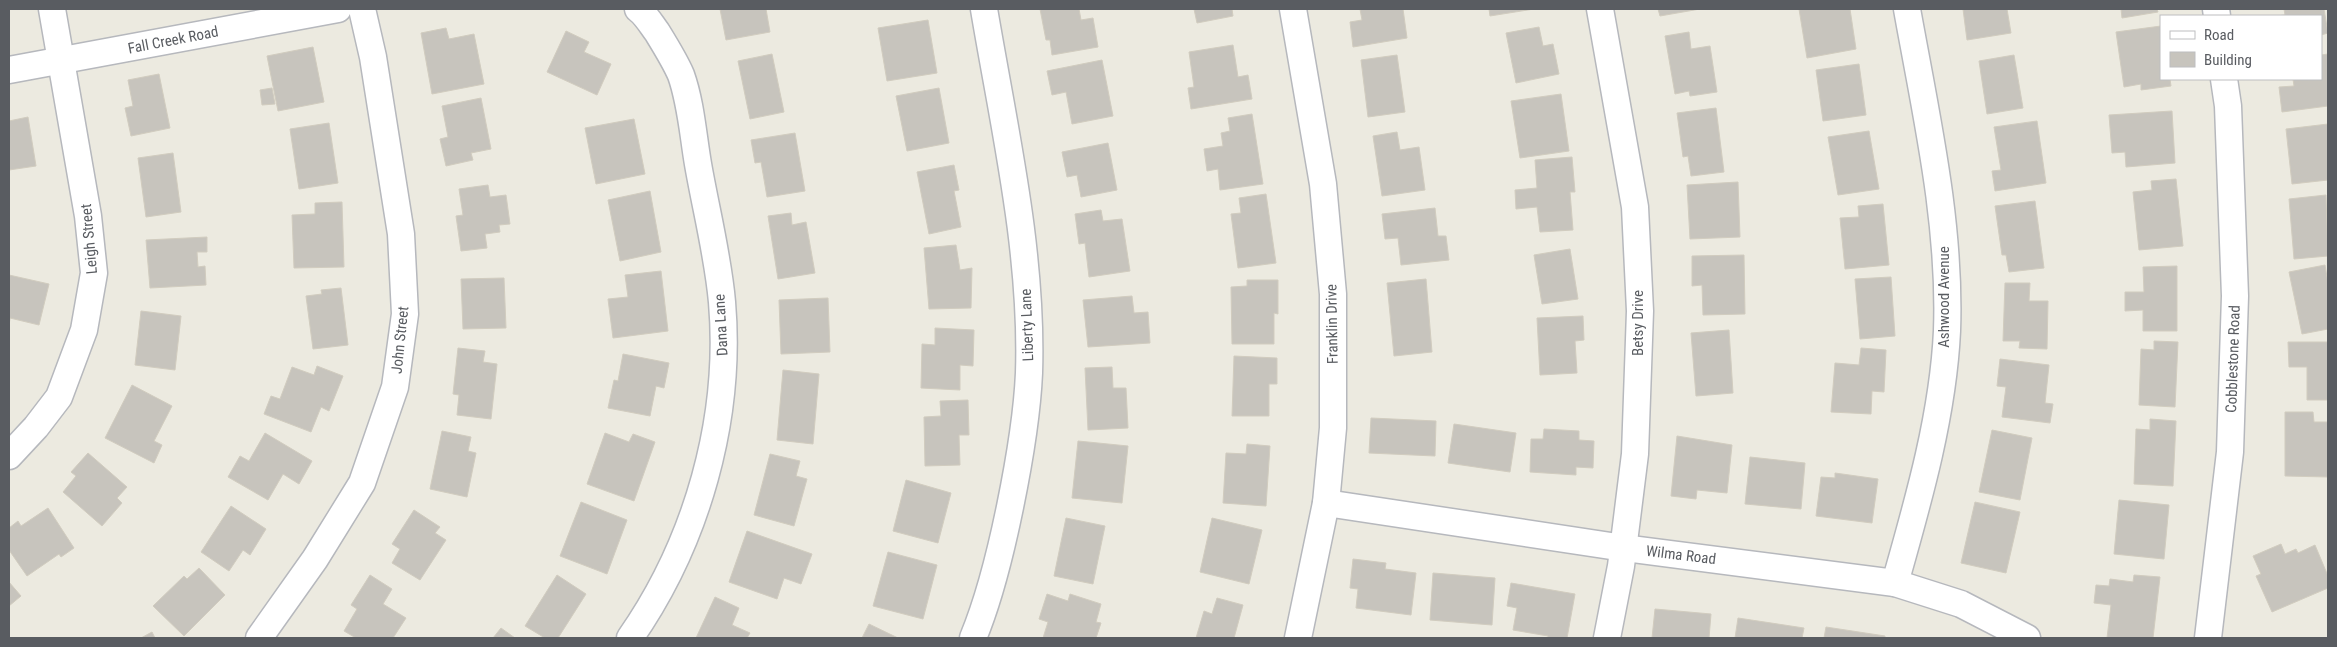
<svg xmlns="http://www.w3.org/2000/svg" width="2337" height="647" viewBox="0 0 2337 647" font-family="'Roboto Condensed',sans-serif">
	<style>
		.building { fill: #c7c4bd; stroke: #d1ccbf }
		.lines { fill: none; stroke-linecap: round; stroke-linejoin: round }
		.street-casing { stroke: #b6b8bd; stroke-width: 29 }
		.street { stroke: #fff; stroke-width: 26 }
		.labels { text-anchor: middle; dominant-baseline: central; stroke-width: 4; stroke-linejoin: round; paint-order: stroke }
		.street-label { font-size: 15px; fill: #595c61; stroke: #fff }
	</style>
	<rect width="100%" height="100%" fill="#eceae0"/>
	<g class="building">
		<polygon points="720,9 766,9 770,32 726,40"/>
		<polygon points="1040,9 1079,9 1081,20 1093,18 1098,47 1052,55 1050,40 1046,40"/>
		<polygon points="1194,9 1232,9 1233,16 1197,23"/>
		<polygon points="1360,9 1403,9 1407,38 1353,47 1350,22 1362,20"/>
		<polygon points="1489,9 1534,9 1490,16"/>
		<polygon points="1658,9 1700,9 1660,16"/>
		<polygon points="1799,9 1850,9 1856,49 1807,58"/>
		<polygon points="1963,9 2007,9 2011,33 1967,40"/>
		<polygon points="2121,9 2157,9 2158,12 2122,18"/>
		<polygon points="2284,9 2324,9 2328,33 2321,35 2321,16 2276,16 2285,15"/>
		<polygon points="928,20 937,73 887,81 878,28"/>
		<polygon points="2161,26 2161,79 2170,79 2171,86 2141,90 2141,84 2124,87 2116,32"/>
		<polygon points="1539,27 1543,46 1553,44 1559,74 1516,83 1506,33"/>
		<polygon points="446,28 449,39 474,34 484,84 432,94 421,33"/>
		<polygon points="566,31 589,42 584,52 611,64 597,95 547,72"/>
		<polygon points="1689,32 1691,49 1710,46 1717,92 1690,96 1689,91 1675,94 1665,36"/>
		<polygon points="1233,45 1238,77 1248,75 1252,99 1191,109 1188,88 1194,87 1189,52"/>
		<polygon points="313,47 324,102 278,111 267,56"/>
		<polygon points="772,54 784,112 750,119 738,61"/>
		<polygon points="2328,54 2328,106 2282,112 2279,87 2294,86 2293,79 2321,79 2321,55"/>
		<polygon points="1397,55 1405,112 1368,117 1361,60"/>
		<polygon points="2014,55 2023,108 1987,114 1979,61"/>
		<polygon points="1102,60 1113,116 1072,124 1066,92 1052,95 1047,71"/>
		<polygon points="1859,64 1866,115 1823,121 1816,70"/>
		<polygon points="159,74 170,128 131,136 125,108 133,106 128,80"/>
		<polygon points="272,88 275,104 262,105 260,90"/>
		<polygon points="939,88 949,143 907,151 896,96"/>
		<polygon points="1561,94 1569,151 1520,158 1511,101"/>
		<polygon points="481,98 491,149 471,153 473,160 446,166 440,139 448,137 442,106"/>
		<polygon points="1716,108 1724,172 1691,176 1688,156 1683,157 1677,113"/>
		<polygon points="2172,111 2175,163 2126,167 2125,152 2112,153 2109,115"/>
		<polygon points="1252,114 1263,184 1220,190 1218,169 1207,171 1204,149 1223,146 1221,133 1230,131 1228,118"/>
		<polygon points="28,117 36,166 9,170 9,121"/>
		<polygon points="634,119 645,174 596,184 585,128"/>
		<polygon points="2037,121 2046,183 1995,191 1992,171 2001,170 1994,127"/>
		<polygon points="329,123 338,183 299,189 290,129"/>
		<polygon points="2328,124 2328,180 2292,184 2286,129"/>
		<polygon points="1869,131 1879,189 1838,195 1828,137"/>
		<polygon points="1397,132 1400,150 1419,147 1425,190 1382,196 1373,136"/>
		<polygon points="795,133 805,191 767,197 761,162 755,163 751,140"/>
		<polygon points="1108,143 1117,190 1081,197 1077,175 1067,177 1062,152"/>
		<polygon points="173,153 181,212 146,217 138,158"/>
		<polygon points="1572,157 1575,192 1570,192 1573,230 1540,232 1537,207 1516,209 1515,190 1537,188 1535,160"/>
		<polygon points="954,165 959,190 954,191 961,227 929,234 917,172"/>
		<polygon points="2176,179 2183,246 2139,250 2133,192 2152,190 2151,181"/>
		<polygon points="1738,182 1740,237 1690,239 1687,185"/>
		<polygon points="488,185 490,197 506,195 510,224 499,225 500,232 485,234 487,248 461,251 456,216 463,215 459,189"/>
		<polygon points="650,191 661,252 620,261 608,200"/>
		<polygon points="1266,194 1276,263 1238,268 1231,214 1241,213 1239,198"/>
		<polygon points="2326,195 2328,256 2294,259 2289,199"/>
		<polygon points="2035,201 2044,268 2009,272 2006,255 2002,255 1995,206"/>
		<polygon points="342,202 344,267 294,268 292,215 315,214 315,203"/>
		<polygon points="1883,204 1889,265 1845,269 1840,218 1859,217 1858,206"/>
		<polygon points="1435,208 1438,236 1446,236 1449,260 1401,265 1398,238 1385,239 1382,214"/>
		<polygon points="1101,210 1103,221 1122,219 1130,271 1089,277 1085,243 1079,244 1075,214"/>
		<polygon points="791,213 792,225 806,222 815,273 778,279 768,216"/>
		<polygon points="207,237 207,252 197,252 198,267 205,266 206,285 150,288 146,240"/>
		<polygon points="956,245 960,270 972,268 971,308 929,309 924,248"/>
		<polygon points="1570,249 1578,299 1542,304 1534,255"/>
		<polygon points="1744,255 1745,314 1703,315 1702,285 1692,286 1692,256"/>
		<polygon points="2325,265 2328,283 2328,329 2302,334 2289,272"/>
		<polygon points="2177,266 2177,331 2143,331 2143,310 2125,311 2125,292 2144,292 2143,267"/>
		<polygon points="661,271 668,331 613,338 608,299 628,297 625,275"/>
		<polygon points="9,275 49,284 39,325 10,318 9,326"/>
		<polygon points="1891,277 1895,336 1860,339 1855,279"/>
		<polygon points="504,278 506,328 463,329 461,279"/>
		<polygon points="1426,279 1432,352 1394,356 1387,283"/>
		<polygon points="1247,280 1278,280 1278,314 1274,313 1274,344 1232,344 1231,287 1247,286"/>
		<polygon points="2005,283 2030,283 2029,301 2048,301 2047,349 2019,348 2020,341 2003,341"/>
		<polygon points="341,288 348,345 313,349 306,296 322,294 321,290"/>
		<polygon points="1132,296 1134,313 1148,312 1150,343 1088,347 1083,300"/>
		<polygon points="828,298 830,352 781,354 779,300"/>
		<polygon points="141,311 181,316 175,370 135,365"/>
		<polygon points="1583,316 1584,340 1575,341 1577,373 1540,375 1537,318"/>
		<polygon points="935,328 974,330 973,366 960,365 960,390 921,388 922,344 935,345"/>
		<polygon points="1729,330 1733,393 1696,396 1691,333"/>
		<polygon points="2154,341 2178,342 2175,407 2139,405 2141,349 2154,350"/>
		<polygon points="2288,342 2328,342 2328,400 2307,400 2307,367 2289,367"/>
		<polygon points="458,348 485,351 483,362 497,364 491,419 457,415 459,395 453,394"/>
		<polygon points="1861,348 1886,350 1884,392 1872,391 1871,414 1831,412 1835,363 1859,365"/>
		<polygon points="623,354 669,363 664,388 656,386 650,416 608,408 614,380 618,381"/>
		<polygon points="1234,356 1277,358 1277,384 1269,384 1269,416 1232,416"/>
		<polygon points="2000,359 2049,365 2045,403 2053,404 2050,423 2002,417 2006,387 1997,386"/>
		<polygon points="317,366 343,376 329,411 321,407 311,432 264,414 271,396 280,399 292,367 314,375"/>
		<polygon points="1112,367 1113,388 1126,388 1128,428 1088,430 1085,368"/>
		<polygon points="783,370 819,374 813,444 777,440"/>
		<polygon points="132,385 172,406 154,441 162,445 154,463 105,438"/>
		<polygon points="968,400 969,435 959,435 960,465 925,466 924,417 941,416 940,401"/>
		<polygon points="2285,412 2313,412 2314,422 2328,422 2328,477 2285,476"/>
		<polygon points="1371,418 1436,421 1435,456 1369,453"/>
		<polygon points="2150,419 2176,421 2173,486 2134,484 2136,429 2150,430"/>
		<polygon points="1454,424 1516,433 1510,472 1448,463"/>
		<polygon points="1544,429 1579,431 1579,440 1594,441 1593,468 1576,467 1576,475 1530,472 1531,439 1543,439"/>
		<polygon points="1992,430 2032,438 2020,500 1979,492"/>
		<polygon points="442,431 471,437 468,451 476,453 467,497 430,489"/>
		<polygon points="265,433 312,461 299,484 283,474 268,500 228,477 240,456 249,461"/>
		<polygon points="605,433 629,442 633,434 655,442 634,501 587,484"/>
		<polygon points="1677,436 1732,445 1727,493 1697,490 1696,499 1671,496"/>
		<polygon points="1078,441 1128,446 1122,503 1072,498"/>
		<polygon points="1247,444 1270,446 1266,506 1223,503 1226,453 1246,454"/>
		<polygon points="88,453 127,487 117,498 122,503 102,526 63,492 76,476 71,472"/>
		<polygon points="770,454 800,461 796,476 807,479 794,526 754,515"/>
		<polygon points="1750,457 1805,463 1801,509 1745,504"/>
		<polygon points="1835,473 1878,479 1872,523 1816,516 1821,477 1835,478"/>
		<polygon points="906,480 951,493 938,543 893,531"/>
		<polygon points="2119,500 2169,505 2164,559 2114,554"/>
		<polygon points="581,502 627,520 607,574 560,556"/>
		<polygon points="1975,502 2020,512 2006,573 1961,563"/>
		<polygon points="231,506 266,529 250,555 243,550 229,571 201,552"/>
		<polygon points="48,508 74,548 61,557 59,554 27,576 9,550 9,528 18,521 21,526"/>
		<polygon points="414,510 440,527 435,533 446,540 420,580 392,563 400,549 392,544"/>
		<polygon points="1066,518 1105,526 1093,584 1054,576"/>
		<polygon points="1212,518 1262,530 1249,584 1200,572"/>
		<polygon points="747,531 812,554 801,584 784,578 777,599 729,582"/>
		<polygon points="2281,544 2285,554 2296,549 2298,553 2315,545 2328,576 2328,588 2272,612 2256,576 2261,574 2253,556"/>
		<polygon points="888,552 937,565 923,619 873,606"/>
		<polygon points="1353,559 1386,563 1385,569 1416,573 1411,615 1356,608 1358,589 1350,588"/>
		<polygon points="199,568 225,595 184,636 153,606 184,576 187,579"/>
		<polygon points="1433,573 1495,578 1492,625 1430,620"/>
		<polygon points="370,575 392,589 383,604 406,618 393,638 356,638 344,631 357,609 351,605"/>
		<polygon points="557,575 586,594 558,638 545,638 525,626"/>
		<polygon points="2134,575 2160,577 2153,638 2107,638 2111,605 2094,603 2096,585 2109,586 2110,579 2133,582"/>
		<polygon points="9,582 21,596 9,606"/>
		<polygon points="1511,583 1575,594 1567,638 1548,638 1548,636 1513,630 1517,608 1507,606"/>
		<polygon points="1047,594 1068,601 1070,594 1101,604 1096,622 1101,623 1096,638 1043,638 1048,622 1039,619"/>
		<polygon points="715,597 739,608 732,625 750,633 747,638 696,638"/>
		<polygon points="1217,598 1243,605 1234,638 1196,638 1204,611 1212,614"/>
		<polygon points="1655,609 1711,614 1709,638 1652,638"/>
		<polygon points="1738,618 1804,628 1802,638 1735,638"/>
		<polygon points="869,624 898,638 862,638"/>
		<polygon points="1826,627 1885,636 1885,638 1824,638"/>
		<polygon points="501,628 515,638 493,638"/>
		<polygon points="152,632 155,638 141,638"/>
	</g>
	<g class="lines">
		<defs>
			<g id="street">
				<polyline points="1293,9 1323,184 1333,294 1333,428 1326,503 1298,638"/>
				<polyline points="1600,9 1635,207 1640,311 1635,454 1621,566 1607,638"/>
				<polyline points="2216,9 2217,16"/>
				<polyline points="9,70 338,9"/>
				<polyline points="9,456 36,427 59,397 84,330 94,273 88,216 52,9"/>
				<polyline points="1326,503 1624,548 1895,583 1961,604 2027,638"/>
				<path d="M 1895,583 C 1918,502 1943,416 1947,331 C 1951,223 1926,115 1907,9"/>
				<polyline points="259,638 315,559 362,483 395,387 405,314 401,234 373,57 362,9"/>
				<path d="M 630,638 C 697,542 732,419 722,302 C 718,256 706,210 698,164 C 693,135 691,103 681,75 C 675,61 665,45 657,32 C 651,24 646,15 638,9"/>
				<path d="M 973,638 C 990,597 1001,551 1010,507 C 1019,463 1027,418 1029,373 C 1033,251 1004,128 984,9"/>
				<polyline points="2208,638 2230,452 2235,296 2228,106 2224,79"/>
			</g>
		</defs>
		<use href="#street" class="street-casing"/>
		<use href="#street" class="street"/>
	</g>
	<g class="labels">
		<g class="street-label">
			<text transform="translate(173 40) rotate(-11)">Fall Creek Road</text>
			<text transform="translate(89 239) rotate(-95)">Leigh Street</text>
			<text transform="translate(1944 297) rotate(-90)">Ashwood Avenue</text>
			<text transform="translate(1638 323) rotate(-90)">Betsy Drive</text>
			<text transform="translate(1332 324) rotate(-91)">Franklin Drive</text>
			<text transform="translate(721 325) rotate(-93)">Dana Lane</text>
			<text transform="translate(1027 325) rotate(-92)">Liberty Lane</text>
			<text transform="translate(400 340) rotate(-84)">John Street</text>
			<text transform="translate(2233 359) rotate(-88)">Cobblestone Road</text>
			<text transform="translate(1681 555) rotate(7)">Wilma Road</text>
		</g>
	</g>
	<rect width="2337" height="647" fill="none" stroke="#595c61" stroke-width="20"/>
	<rect x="2160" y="15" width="162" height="65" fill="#ffffff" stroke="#bdbec0"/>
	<rect x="2170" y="31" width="25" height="8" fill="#ffffff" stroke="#bdbec0"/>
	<text x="2204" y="40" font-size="15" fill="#595c61">Road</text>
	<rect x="2170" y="52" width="25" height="15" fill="#c7c4bd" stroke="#bdbec0"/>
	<text x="2204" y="65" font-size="15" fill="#595c61">Building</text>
</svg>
